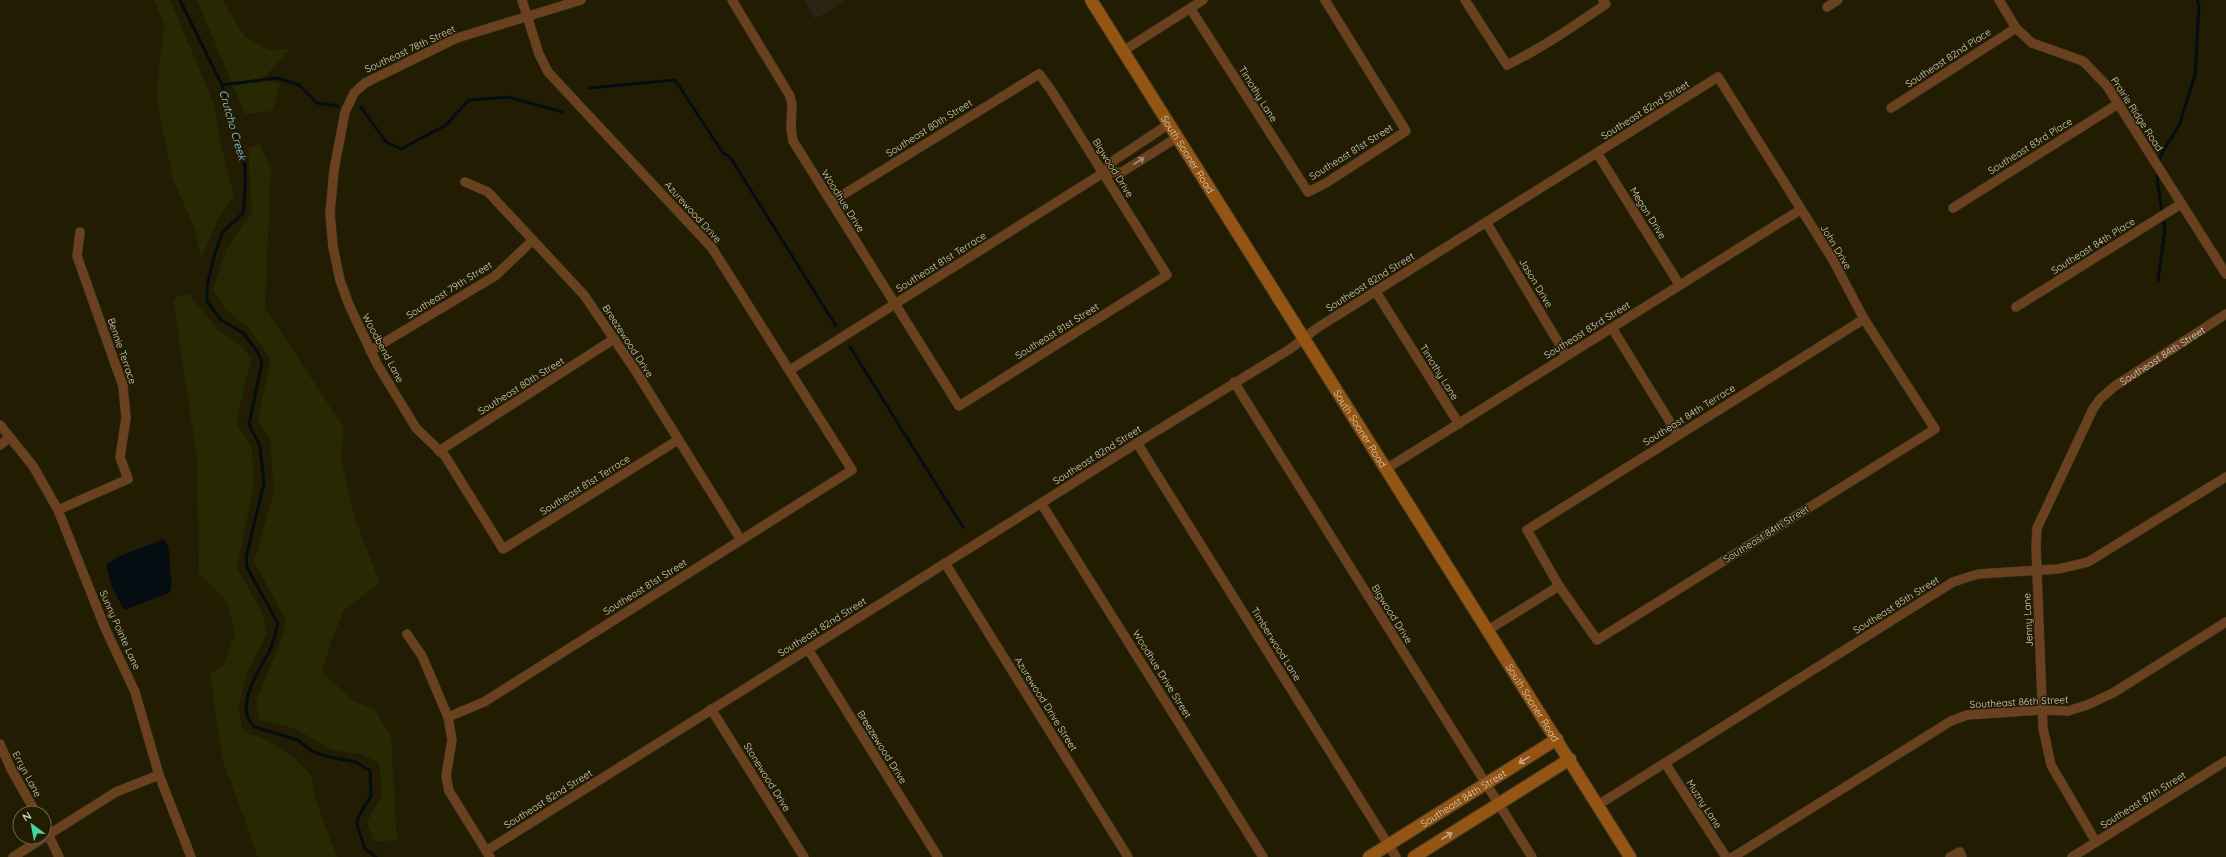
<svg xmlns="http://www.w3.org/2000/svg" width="2226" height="857" viewBox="0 0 2226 857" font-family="Quicksand,sans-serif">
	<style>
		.medical { fill: #2c2213 }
		.green { fill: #262901 }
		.water { fill: #030d12 }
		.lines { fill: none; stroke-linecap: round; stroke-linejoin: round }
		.stream { stroke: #030d12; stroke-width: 3 }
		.street-casing { stroke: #3f3922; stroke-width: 10 }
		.secondary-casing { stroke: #3f3922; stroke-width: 14 }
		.street { stroke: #69411e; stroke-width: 9 }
		.secondary { stroke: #945413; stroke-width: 12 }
		.oneway { stroke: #9f8a70 }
		.oneway2 { stroke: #c2ac8e }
		.labels { text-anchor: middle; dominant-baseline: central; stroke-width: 3; stroke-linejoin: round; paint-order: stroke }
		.street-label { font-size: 10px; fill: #d5d2c3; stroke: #221c03 }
		.water-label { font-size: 11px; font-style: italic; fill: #92d7f4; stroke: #221c03 }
	</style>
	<rect width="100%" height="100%" fill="#221c03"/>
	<polygon class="medical" points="804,0 847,0 815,19"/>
	<g class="green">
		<polygon points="154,0 170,0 214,104 219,137 234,196 221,213 201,259 195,230 173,179 156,98 164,25"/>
		<polygon points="197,0 222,0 245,37 269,50 290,49 263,79 281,83 272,111 245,114"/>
		<polygon points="259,144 271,168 265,308 344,428 341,461 356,522 380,583 344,610 330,644 322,672 354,701 374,709 391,736 397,840 374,842 367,822 382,795 379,763 361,754 332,750 296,729 259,720 256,701 284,634 285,619 254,561 274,492 270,440 258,419 271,359 246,325 225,309 213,289 227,248 252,212 248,148"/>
		<polygon points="188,293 219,331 243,347 251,360 236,422 252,448 254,485 237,567 262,613 267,634 248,670 238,708 243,731 265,739 294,758 311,775 316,801 337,857 258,857 222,758 210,675 224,664 235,634 227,602 199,574 197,458 173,299"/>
	</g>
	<path class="water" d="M 164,539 C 171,549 169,558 170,569 C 170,579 174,583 169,593 L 124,610 L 111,585 L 106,565 L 118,557 Z"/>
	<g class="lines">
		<g class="stream">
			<path d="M 180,0 L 222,85 L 236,135 C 235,143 241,148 243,156 C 247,172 245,196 243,213 L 222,233 L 215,253 L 207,286 L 207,301 L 221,320 L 243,333 L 257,351 L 262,362 L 249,424 L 260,446 L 264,483 L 246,558 L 247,567 L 278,624 C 275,633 273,646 268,654 C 258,670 233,711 255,727 L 298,740 L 312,751 L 325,756 L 356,762 L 370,771 L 371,796 L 358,817 L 357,824 L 365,849 L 376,857"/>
			<polyline points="222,85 277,78 299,85 317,103 338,106"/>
			<polyline points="589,88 675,80 723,153 730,157 836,326"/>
			<polyline points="361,107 386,142 401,149 446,125 469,100 508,97 562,112"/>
			<polyline points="2158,162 2164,149 2179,126 2195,75 2199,5 2197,0"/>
			<polyline points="2158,280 2165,230 2157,180 2158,172"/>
			<polyline points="850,347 963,527"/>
		</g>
		<defs>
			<g id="street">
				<polyline points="581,0 457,38 365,83 354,93 345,112 334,170 330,213 333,247 340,280 349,305 377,364 416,428 445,456 503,549 678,440"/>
				<polyline points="732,0 790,96 792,105 791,128 793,141 959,406 1167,275 1051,90 1039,74 831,202"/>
				<path d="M 1465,0 L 1507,65 C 1542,48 1574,26 1606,4 L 1603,0"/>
				<polyline points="1999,0 2016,28 2032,43 2083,61 2107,86 2226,274"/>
				<polyline points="1827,7 1838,0"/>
				<polyline points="1190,8 1308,192 1326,183 1406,131 1325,0"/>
				<polyline points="1123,51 1203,0"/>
				<polyline points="1891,108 2016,28"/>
				<polyline points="1597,153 1679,284"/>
				<polyline points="1103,173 1122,172 1178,137"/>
				<polyline points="465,182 488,192 584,295 637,373 741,540"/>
				<polyline points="1953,208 2118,104"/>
				<polyline points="1486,222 1566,355"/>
				<polyline points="1376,292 1459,424"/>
				<polyline points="2016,307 2181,204"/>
				<polyline points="1612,328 1678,435"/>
				<polyline points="370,351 495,276 533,240"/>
				<polyline points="790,370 1103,173 1113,161 1169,124"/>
				<polyline points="1234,382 1532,857"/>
				<polyline points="0,425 33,466 58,510 105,628 135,692 159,775 191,857"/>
				<polyline points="1137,443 1396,857"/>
				<polyline points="0,445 9,438"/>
				<polyline points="439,451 614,339"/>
				<polyline points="1386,469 1800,210"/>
				<polyline points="1041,503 1263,857"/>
				<polyline points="58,510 128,479 120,457 126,418 123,386 77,256 80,232"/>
				<polyline points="945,563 1128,857"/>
				<polyline points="1488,630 1559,586"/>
				<polyline points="407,634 422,656 448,717 452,740 446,776 449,791 490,857"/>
				<polyline points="808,649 938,857"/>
				<polyline points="711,709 804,857"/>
				<polyline points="448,717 484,702 852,470 712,248 548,72 539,54 522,0"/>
				<polyline points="0,744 11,769 36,813"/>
				<polyline points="1665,763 1726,857"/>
				<polyline points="1598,805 1953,582 1978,574 2058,569 2088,562 2226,477"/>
				<polyline points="44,826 59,857"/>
				<path id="s1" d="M 2096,842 L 2051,765 L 2043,728 L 2036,546 L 2037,528 L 2093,409 L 2100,399 L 2115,386 L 2226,314"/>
				<polyline points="486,851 1137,443 1290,349 1317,328 1718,77 1833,260 1864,319 1935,429 1597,640 1559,586 1527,530 1864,319"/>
				<polyline points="13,857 116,792 159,775"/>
				<polyline points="1733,857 1951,721 1967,715 2042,710 2068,711 2087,705 2113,693 2226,622"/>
				<polyline points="1950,857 1960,852 1962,857"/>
				<polyline points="2072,857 2226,761"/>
			</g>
			<g id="secondary">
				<path id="s2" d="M 1091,0 L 1630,857"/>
				<path id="s3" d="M 1369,857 L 1557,739"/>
				<polyline points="1414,857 1570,759"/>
			</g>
		</defs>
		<use href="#street" class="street-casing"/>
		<use href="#secondary" class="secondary-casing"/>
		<use href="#street" class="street"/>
		<use href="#secondary" class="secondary"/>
	</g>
	<defs><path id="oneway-shaft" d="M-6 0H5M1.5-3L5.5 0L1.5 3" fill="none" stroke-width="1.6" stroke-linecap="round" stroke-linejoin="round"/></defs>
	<use class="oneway" href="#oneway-shaft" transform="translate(1139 161) rotate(-33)"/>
	<g class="oneway2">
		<use href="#oneway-shaft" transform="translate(1524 760) rotate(148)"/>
		<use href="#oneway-shaft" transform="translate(1447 836) rotate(-32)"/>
	</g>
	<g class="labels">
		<g class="street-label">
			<text transform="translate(410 49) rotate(-25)">Southeast 78th Street</text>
			<text transform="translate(1948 58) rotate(-33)">Southeast 82nd Place</text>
			<text transform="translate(1258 94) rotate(58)">Timothy Lane</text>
			<text transform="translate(1645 110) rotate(-32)">Southeast 82nd Street</text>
			<text transform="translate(2137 114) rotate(57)">Prairie Ridge Road</text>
			<text transform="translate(929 128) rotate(-32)">Southeast 80th Street</text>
			<text transform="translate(2030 146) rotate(-32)">Southeast 83rd Place</text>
			<text transform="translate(1351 152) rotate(-32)">Southeast 81st Street</text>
			<text stroke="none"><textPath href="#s2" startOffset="182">South Sooner Road</textPath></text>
			<text transform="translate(1113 168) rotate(58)">Bigwood Drive</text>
			<text transform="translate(843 201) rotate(58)">Woodhue Drive</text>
			<text transform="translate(693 212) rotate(48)">Azurewood Drive</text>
			<text transform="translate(1648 213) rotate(58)">Megan Drive</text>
			<text transform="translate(2093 246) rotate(-32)">Southeast 84th Place</text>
			<text transform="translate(1836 247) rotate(59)">John Drive</text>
			<text transform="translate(941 262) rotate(-32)">Southeast 81st Terrace</text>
			<text transform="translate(1370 282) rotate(-32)">Southeast 82nd Street</text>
			<text transform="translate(1536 283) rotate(59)">Jason Drive</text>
			<text transform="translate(449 290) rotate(-32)">Southeast 79th Street</text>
			<text transform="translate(1587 330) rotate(-32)">Southeast 83rd Street</text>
			<text transform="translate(1057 331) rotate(-32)">Southeast 81st Street</text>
			<text transform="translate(628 341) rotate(57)">Breezewood Drive</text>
			<text transform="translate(383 348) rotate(62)">Woodbend Lane</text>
			<text transform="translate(122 351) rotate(71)">Bennie Terrace</text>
			<text stroke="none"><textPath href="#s1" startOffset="547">Southeast 84th Street</textPath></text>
			<text transform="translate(1439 372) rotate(58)">Timothy Lane</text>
			<text transform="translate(521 386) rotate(-32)">Southeast 80th Street</text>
			<text transform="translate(1689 415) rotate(-32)">Southeast 84th Terrace</text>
			<text stroke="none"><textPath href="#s2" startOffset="506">South Sooner Road</textPath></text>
			<text transform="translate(1097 455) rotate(-32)">Southeast 82nd Street</text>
			<text transform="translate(585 485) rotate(-32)">Southeast 81st Terrace</text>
			<text transform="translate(1766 534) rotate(-32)">Southeast 84th Street</text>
			<text transform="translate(645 587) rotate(-32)">Southeast 81st Street</text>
			<text transform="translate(1896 605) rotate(-32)">Southeast 85th Street</text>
			<text transform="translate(1392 614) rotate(58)">Bigwood Drive</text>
			<text transform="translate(2028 620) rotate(-93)">Jenny Lane</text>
			<text transform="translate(822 627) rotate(-32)">Southeast 82nd Street</text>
			<text transform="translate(120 630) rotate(66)">Sunny Pointe Lane</text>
			<text transform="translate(1276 644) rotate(58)">Timberwood Lane</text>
			<text transform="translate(1162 674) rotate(58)">Woodhue Drive Street</text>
			<text transform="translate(2019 702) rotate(-3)">Southeast 86th Street</text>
			<text stroke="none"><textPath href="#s2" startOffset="830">South Sooner Road</textPath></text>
			<text transform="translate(1046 704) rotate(58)">Azurewood Drive Street</text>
			<text transform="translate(882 747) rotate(58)">Breezewood Drive</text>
			<text transform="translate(27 774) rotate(62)">Erryn Lane</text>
			<text transform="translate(767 777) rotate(58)">Stonewood Drive</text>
			<text stroke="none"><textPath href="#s3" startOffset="111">Southeast 84th Street</textPath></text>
			<text transform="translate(548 799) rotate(-32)">Southeast 82nd Street</text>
			<text transform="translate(2143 800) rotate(-32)">Southeast 87th Street</text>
			<text transform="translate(1704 804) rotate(57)">Muzny Lane</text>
		</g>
		<g class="water-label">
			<text transform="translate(233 125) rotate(74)">Crutcho Creek</text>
		</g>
	</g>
	<g transform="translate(32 825) rotate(328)"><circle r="19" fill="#221c03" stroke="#6a6550"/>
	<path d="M0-3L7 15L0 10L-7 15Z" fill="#44d49f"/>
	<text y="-6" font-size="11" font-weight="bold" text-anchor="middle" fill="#d5d2c3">N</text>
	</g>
</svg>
